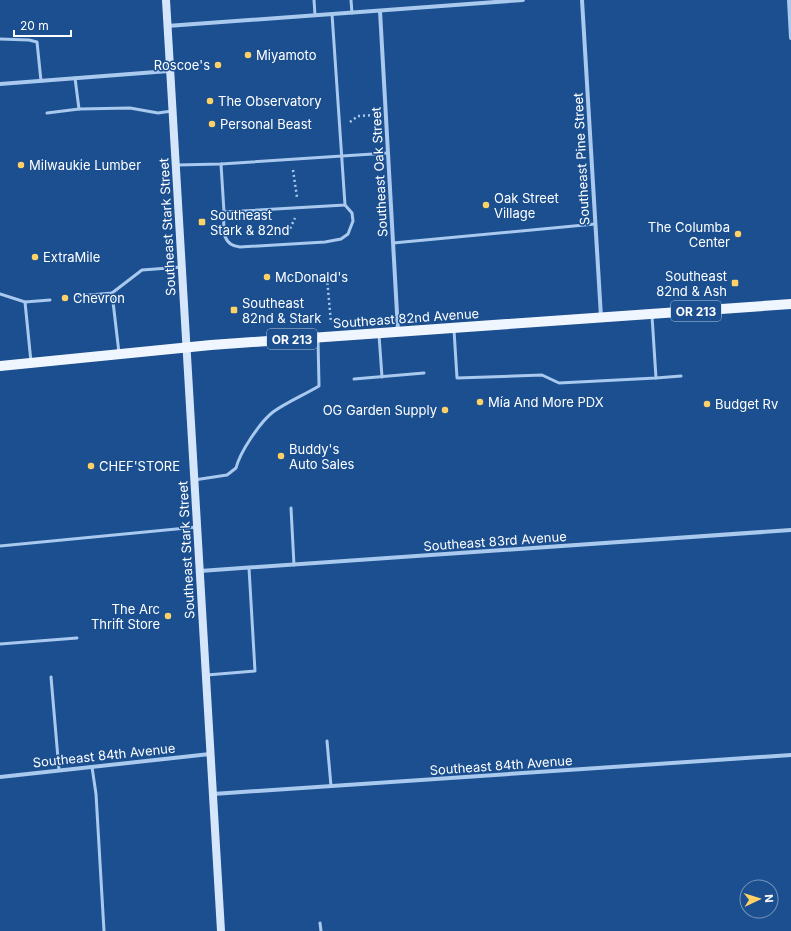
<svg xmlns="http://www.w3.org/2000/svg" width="791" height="931" viewBox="0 0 791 931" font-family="Inter,sans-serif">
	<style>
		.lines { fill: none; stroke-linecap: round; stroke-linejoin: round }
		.path { stroke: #a9c9ee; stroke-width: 2.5; stroke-dasharray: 2 3; stroke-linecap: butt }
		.service { stroke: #a9c9ee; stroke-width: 3 }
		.minor { stroke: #a9c9ee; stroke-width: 4 }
		.secondary { stroke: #d6e6fa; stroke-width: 8 }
		.primary { stroke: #f0f6ff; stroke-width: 10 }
		.poi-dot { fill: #ffd166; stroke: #1b4f8f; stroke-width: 1.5 }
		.labels { text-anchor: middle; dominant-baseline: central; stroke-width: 3; stroke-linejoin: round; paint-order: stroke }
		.shield { fill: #1b4f8f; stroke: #bbcadd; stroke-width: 1 }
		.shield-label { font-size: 12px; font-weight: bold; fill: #fff }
		.poi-label { font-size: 13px; fill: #fff; stroke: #1b4f8f; text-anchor: start }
		.street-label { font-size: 13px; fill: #fff; stroke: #1b4f8f }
	</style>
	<rect width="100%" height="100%" fill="#1b4f8f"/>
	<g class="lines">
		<g class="path">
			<polyline points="350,122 358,116 375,115"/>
			<polyline points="293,170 297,197"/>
			<polyline points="288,233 295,218"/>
			<polyline points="327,278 331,323"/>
		</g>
		<g class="service">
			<polyline points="314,0 315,15"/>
			<polyline points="351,0 352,13"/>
			<polyline points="0,39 29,40 37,42 41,81"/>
			<polyline points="75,78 79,109 130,108 158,113 172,111"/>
			<polyline points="47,113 79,109"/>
			<polyline points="221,164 224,212 345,205 332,14"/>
			<polyline points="177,165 221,164 388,153"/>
			<path d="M 224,212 C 224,227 220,245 240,247 L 325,242 L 341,239 L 348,234 L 353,221 L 352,213 L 345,205"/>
			<polyline points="393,243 595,224"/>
			<polyline points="112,293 119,353"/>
			<polyline points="0,294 25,302 50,300"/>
			<polyline points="79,296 112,293 142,270 182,267"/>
			<polyline points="25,302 31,362"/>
			<polyline points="454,330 457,378 542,375 559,383 656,378 652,316"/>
			<polyline points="379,335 382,377"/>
			<polyline points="656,378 681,376"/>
			<polyline points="354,379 424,373"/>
			<path d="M 194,480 L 227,475 L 236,468 C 240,452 260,422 273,412 C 287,402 304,395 319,386 L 318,339"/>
			<polyline points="291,508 294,565"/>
			<polyline points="0,546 197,527"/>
			<polyline points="0,644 77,638"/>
			<polyline points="207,675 255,671 249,568"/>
			<polyline points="51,677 59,770"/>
			<polyline points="327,741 331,786"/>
			<polyline points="92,767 96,794 104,931"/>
			<polyline points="320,923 321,931"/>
		</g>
		<g class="minor">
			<polyline points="582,0 601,317"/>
			<polyline points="789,0 791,38"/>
			<polyline points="380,11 398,331"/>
			<polyline points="167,26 523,0"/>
			<polyline points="0,84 169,71"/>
			<polyline points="200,571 791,530"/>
			<polyline points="0,777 210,754"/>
			<polyline points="213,794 791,755"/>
		</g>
		<polyline class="secondary" points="166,0 221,931"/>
		<polyline class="primary" points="0,366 211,345 791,304"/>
	</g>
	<g class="poi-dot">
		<circle cx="248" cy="55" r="4"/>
		<circle cx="218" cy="65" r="4"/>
		<circle cx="210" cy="101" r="4"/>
		<circle cx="212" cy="124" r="4"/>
		<circle cx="21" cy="165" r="4"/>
		<circle cx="486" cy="205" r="4"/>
		<rect x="198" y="218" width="8" height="8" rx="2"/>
		<circle cx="738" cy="234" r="4"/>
		<circle cx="35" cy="257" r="4"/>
		<circle cx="267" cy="277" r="4"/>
		<rect x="731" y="279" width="8" height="8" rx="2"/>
		<circle cx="65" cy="298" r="4"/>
		<rect x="230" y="306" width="8" height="8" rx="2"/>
		<circle cx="480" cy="402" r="4"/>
		<circle cx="707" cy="404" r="4"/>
		<circle cx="445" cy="410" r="4"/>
		<circle cx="281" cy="456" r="4"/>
		<circle cx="91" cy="466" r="4"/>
		<circle cx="168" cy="616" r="4"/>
	</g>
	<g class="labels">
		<g class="shield">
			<rect x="671" y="301" width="50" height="20" rx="3"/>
			<rect x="267" y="329" width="50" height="20" rx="3"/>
		</g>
		<g class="shield-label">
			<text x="696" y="311">OR 213</text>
			<text x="292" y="339">OR 213</text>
		</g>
		<g class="poi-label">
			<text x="256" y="55">Miyamoto</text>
			<text x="210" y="65" text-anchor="end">Roscoe's</text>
			<text x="218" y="101">The Observatory</text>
			<text x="220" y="124">Personal Beast</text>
			<text x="29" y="165">Milwaukie Lumber</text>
			<text x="494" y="198">Oak Street<tspan x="494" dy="15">Village</tspan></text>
			<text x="210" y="215">Southeast<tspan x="210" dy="15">Stark &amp; 82nd</tspan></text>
			<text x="730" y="227" text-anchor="end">The Columba<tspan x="730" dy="15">Center</tspan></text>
			<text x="43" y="257">ExtraMile</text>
			<text x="727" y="276" text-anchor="end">Southeast<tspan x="727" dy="15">82nd &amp; Ash</tspan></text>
			<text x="275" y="277">McDonald's</text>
			<text x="73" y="298">Chevron</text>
			<text x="242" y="303">Southeast<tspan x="242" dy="15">82nd &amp; Stark</tspan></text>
			<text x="488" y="402">Mía And More PDX</text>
			<text x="715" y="404">Budget Rv</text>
			<text x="437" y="410" text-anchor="end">OG Garden Supply</text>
			<text x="289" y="449">Buddy's<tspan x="289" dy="15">Auto Sales</tspan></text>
			<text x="99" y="466">CHEF'STORE</text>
			<text x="160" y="609" text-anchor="end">The Arc<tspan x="160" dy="15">Thrift Store</tspan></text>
		</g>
		<g class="street-label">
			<text transform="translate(581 159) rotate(-93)">Southeast Pine Street</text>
			<text transform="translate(379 172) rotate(-93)">Southeast Oak Street</text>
			<text transform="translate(167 227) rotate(-93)">Southeast Stark Street</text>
			<text transform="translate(406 318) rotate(-4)">Southeast 82nd Avenue</text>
			<text transform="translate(495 541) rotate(-4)">Southeast 83rd Avenue</text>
			<text transform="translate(186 550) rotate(-93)">Southeast Stark Street</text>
			<text transform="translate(104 755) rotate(-6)">Southeast 84th Avenue</text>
			<text transform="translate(501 765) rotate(-4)">Southeast 84th Avenue</text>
		</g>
	</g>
	<g transform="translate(759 899) rotate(86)"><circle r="19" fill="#1b4f8f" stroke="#7695bc"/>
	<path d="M0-3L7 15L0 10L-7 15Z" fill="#ffd166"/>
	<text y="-6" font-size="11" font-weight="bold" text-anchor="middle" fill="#ffffff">N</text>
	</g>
	<path d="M14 30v6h57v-6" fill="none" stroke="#ffffff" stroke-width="2"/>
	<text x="20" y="30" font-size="12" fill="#ffffff" stroke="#1b4f8f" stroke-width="3" paint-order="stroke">20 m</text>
</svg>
